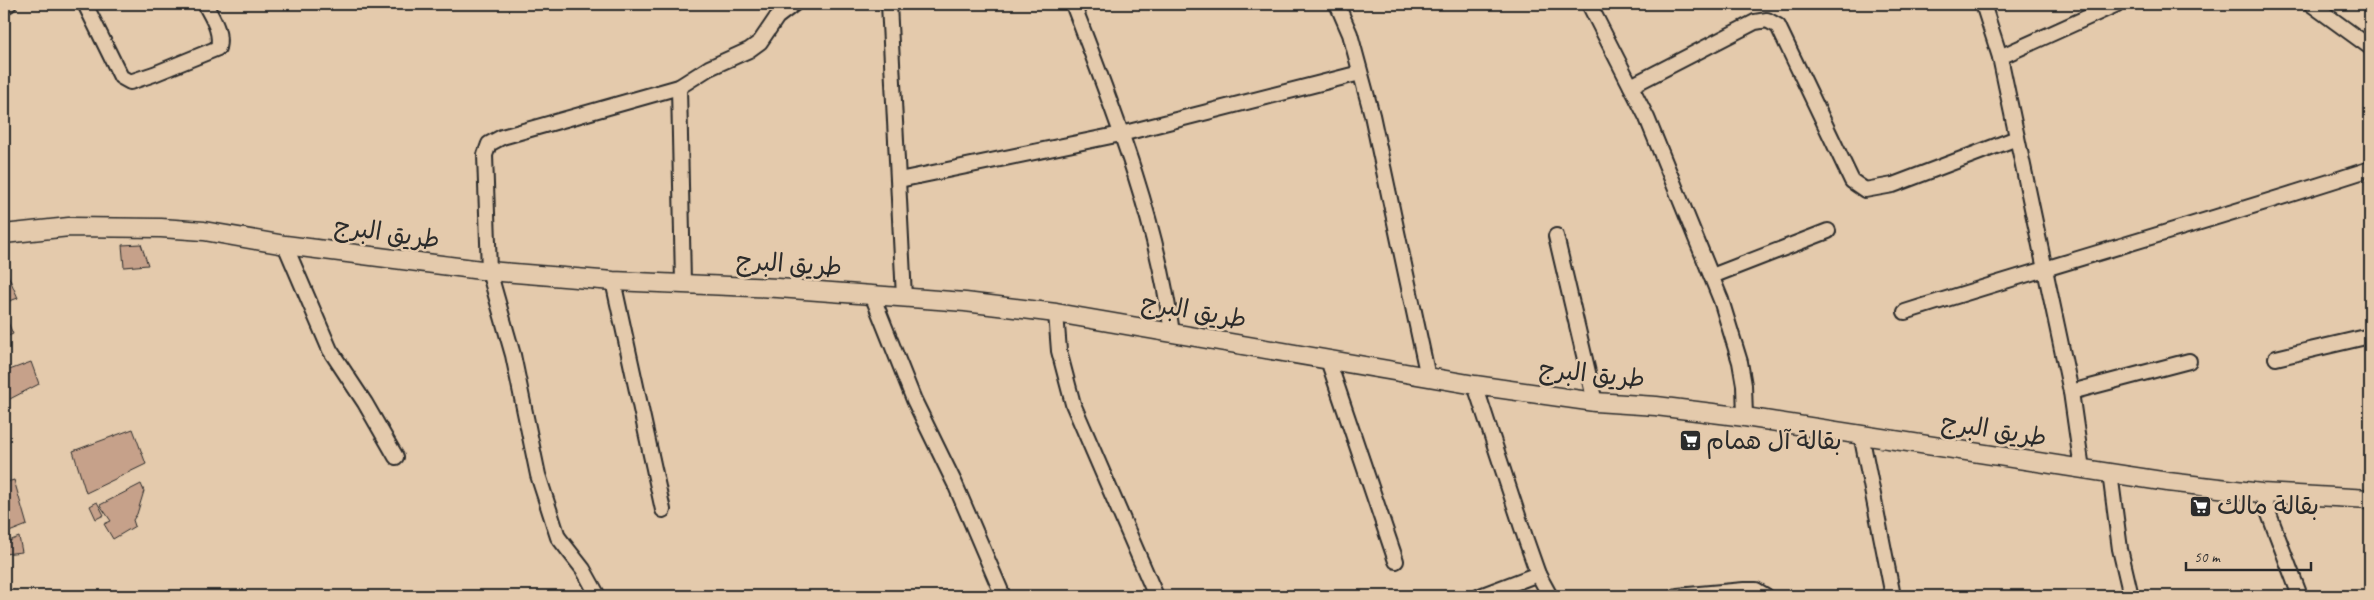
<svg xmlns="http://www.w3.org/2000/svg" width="2374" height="600" viewBox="0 0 2374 600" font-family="Caveat,'Playpen Sans Arabic',sans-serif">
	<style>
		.building { fill: #c6a18a; stroke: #2b2b2b }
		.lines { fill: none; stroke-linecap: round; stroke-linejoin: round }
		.minor-casing { stroke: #2b2b2b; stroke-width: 18 }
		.tertiary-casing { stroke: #2b2b2b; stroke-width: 21 }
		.minor { stroke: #e4caac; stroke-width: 14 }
		.tertiary { stroke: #e4caac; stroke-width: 18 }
		.labels { text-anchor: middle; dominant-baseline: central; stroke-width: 5; stroke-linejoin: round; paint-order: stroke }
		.street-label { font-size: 25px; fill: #2b2b2b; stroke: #e4caac }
		.poi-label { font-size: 25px; fill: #2b2b2b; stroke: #e4caac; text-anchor: start }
	</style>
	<rect width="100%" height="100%" fill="#e4caac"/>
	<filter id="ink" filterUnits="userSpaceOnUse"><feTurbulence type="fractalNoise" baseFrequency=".02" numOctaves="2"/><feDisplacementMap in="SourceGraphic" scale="10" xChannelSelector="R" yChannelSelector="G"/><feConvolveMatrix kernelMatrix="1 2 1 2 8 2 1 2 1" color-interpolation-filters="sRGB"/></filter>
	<g filter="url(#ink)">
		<g class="building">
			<polygon points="141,244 148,265 124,267 122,245"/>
			<polygon points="4,266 18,298 7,302 4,295"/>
			<polygon points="4,313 13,334 4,338"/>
			<polygon points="31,362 39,384 4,402 4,372"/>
			<polygon points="133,429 146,464 86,493 73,451"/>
			<polygon points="14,480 27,525 4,534 4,483"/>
			<polygon points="141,484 144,491 137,514 133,520 135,526 113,539 104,524 111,521 100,505"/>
			<polygon points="97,502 104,515 96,519 90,506"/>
			<polygon points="19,537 22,552 4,554 4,543"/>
		</g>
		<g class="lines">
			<defs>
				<g id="minor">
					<path d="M 85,4 L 121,77 L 130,82 L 154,74 L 218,48 C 222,31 212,18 205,4"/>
					<polyline points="889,4 904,297"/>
					<path d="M 1073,4 C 1114,111 1157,219 1172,333"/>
					<polyline points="1337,4 1350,34 1372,115 1428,377"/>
					<polyline points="1589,4 1647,118 1721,300 1740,362 1744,385 1745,417"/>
					<polyline points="1983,4 2000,57 2071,392 2082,469"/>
					<polyline points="2311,4 2370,47"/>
					<polyline points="4,7 9,4"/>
					<polyline points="2000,57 2117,4"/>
					<polyline points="1631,86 1755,22 1767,20 1778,26 1852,181 1865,190 1893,185 2017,138"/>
					<polyline points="679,87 683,283"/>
					<polyline points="899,180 1121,134 1360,73"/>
					<polyline points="1556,236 1595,402"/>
					<polyline points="285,245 330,350 365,403 396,457"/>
					<polyline points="1712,276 1828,231"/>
					<polyline points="613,281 663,510"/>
					<polyline points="872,295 914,400 955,484 1003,596"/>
					<path d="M 1905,312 C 2060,263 2216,219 2370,169"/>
					<polyline points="1056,313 1059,351 1073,404 1156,596"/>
					<polyline points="2276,358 2370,336"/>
					<polyline points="1328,360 1396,561"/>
					<polyline points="1475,385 1526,540 1538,574 1550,596"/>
					<polyline points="2071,392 2189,361"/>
					<polyline points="1861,434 1893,596"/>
					<polyline points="2110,473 2120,549 2131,596"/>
					<polyline points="2261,493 2300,596"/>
					<polyline points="598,596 583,569 558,537 538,475 513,355 489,271 485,155 489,144 502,137 679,87 709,68 749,50 760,42 777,17 794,4"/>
					<polyline points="1480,596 1538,574"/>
					<polyline points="1677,596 1744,590 1756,590 1766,596"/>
				</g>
				<polyline id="tertiary" points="4,234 69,227 161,228 204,231 285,245 489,271 613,281 778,288 965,302 1056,313 1475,385 1595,402 1656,406 1745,417 2168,482 2261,493 2370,499"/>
			</defs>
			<use href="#minor" class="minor-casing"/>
			<use href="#tertiary" class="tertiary-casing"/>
			<use href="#minor" class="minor"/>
			<use href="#tertiary" class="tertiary"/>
		</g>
	</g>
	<defs>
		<symbol id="supermarket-square" viewBox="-11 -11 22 22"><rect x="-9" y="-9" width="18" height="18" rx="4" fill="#2b2b2b" stroke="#e4caac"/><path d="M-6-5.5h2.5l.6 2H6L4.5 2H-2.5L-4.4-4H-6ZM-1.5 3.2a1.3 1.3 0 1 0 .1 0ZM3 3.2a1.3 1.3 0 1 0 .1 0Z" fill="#fff"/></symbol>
	</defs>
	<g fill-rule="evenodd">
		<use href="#supermarket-square" x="1678" y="428" width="25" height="25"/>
		<use href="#supermarket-square" x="2188" y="494" width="25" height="25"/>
	</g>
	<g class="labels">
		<g class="street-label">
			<text transform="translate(387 233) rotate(8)">طريق البرج</text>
			<text transform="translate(789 264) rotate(4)">طريق البرج</text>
			<text transform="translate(1194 311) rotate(10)">طريق البرج</text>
			<text transform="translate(1592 374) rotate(6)">طريق البرج</text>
			<text transform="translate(1994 430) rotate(9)">طريق البرج</text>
		</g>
		<g class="poi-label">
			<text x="1706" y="441">بقالة آل همام</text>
			<text x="2217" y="506">بقالة مالك</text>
		</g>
	</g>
	<rect width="2374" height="600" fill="none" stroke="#e4caac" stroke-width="20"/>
	<rect x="10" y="10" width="2354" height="580" fill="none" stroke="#2b2b2b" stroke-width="2" filter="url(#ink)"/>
	<path d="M2186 562v8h125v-8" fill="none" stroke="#2b2b2b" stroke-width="2.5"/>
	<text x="2194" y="562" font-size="15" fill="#2b2b2b" stroke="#e4caac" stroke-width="4" paint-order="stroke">50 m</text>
</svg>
